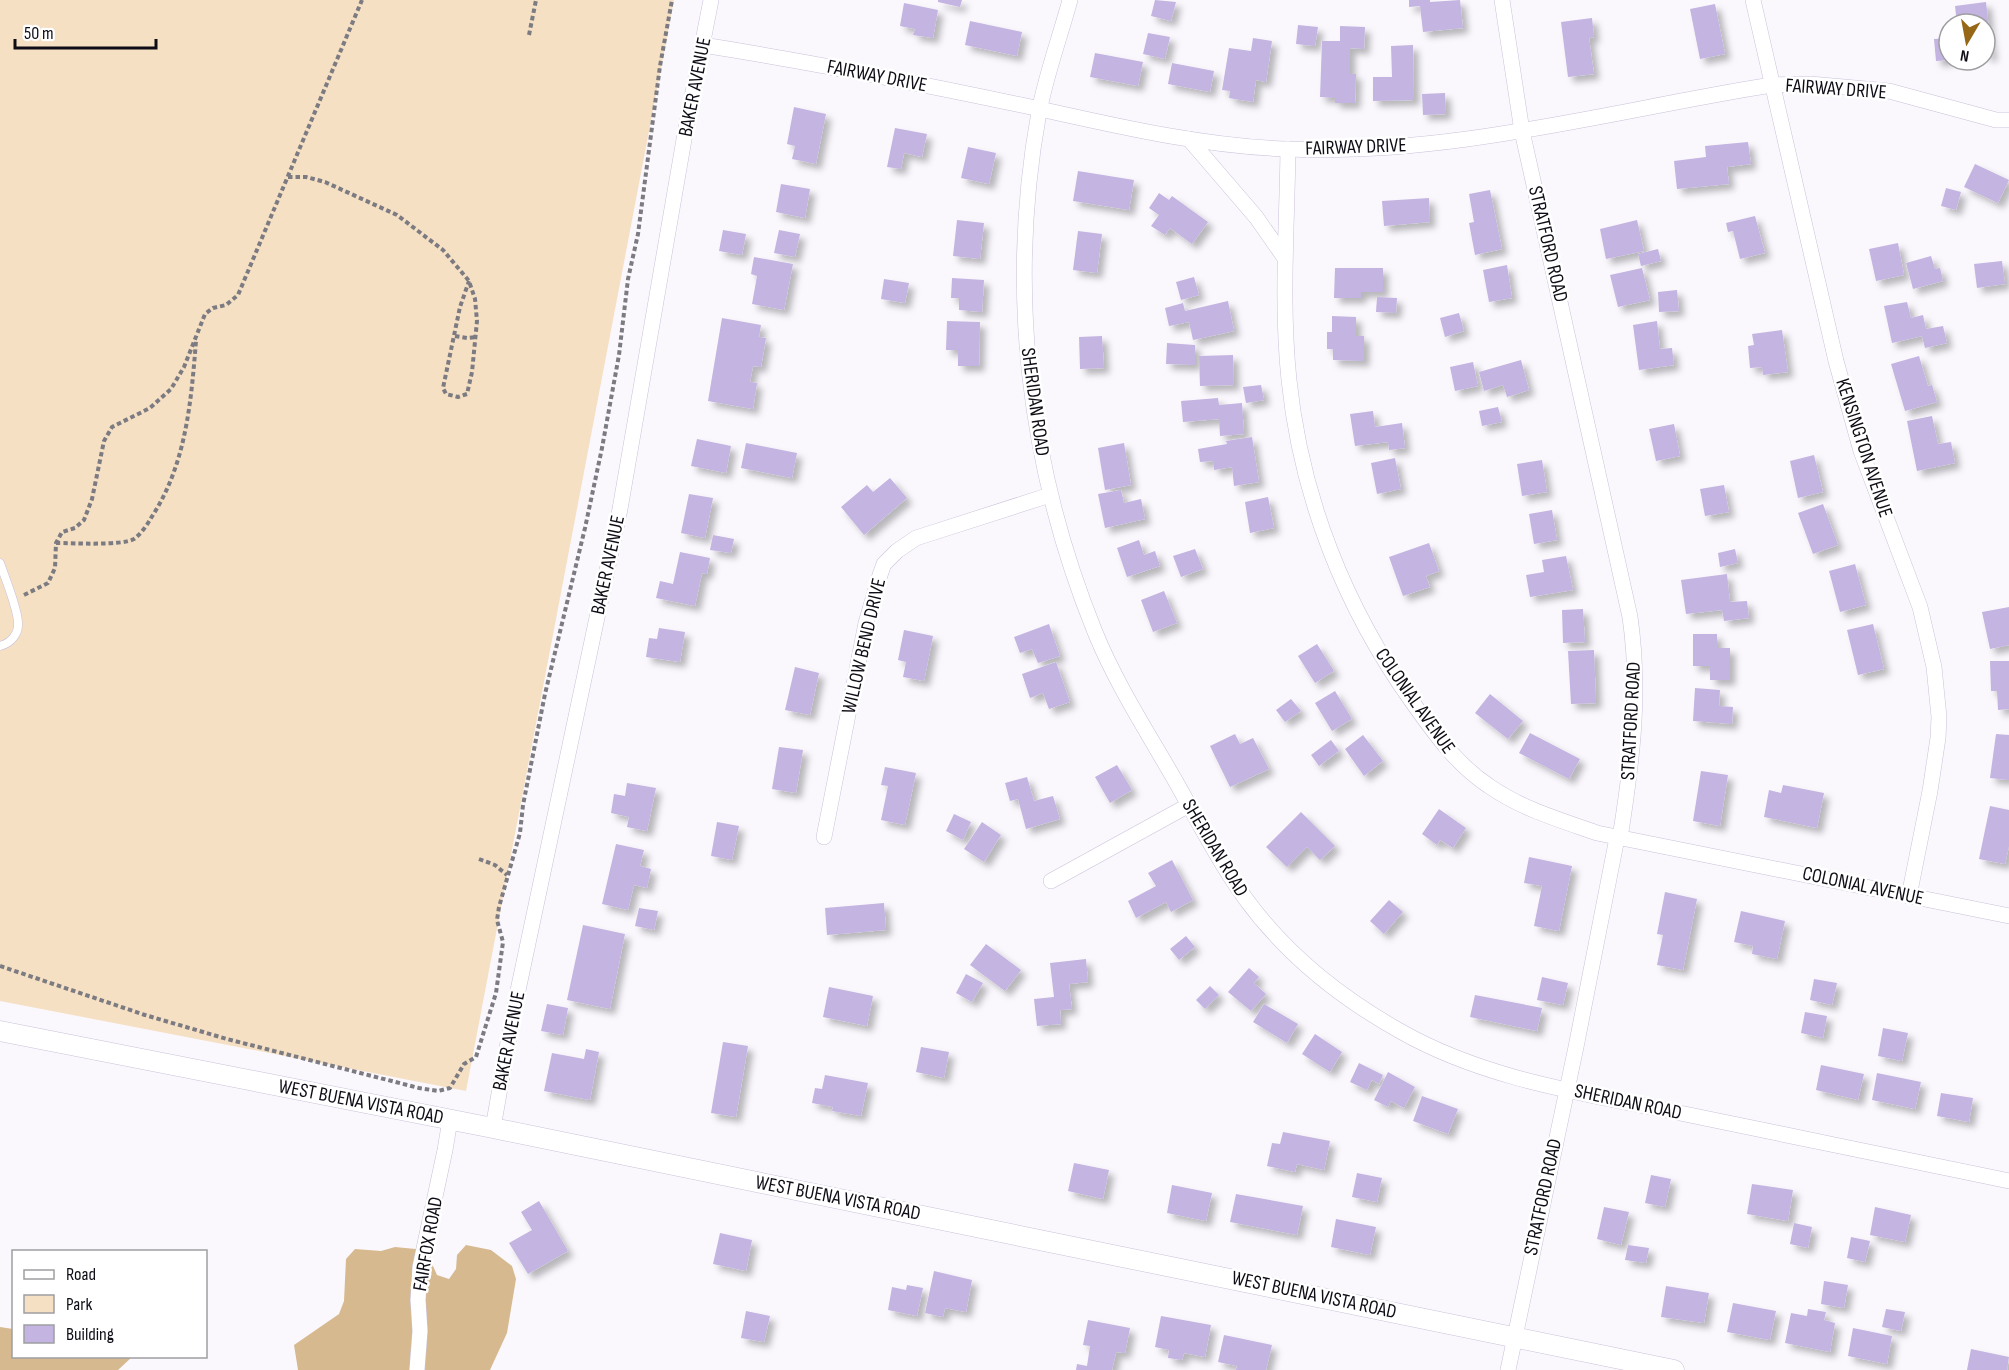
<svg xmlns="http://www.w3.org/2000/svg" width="2009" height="1370" viewBox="0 0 2009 1370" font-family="'Sofia Sans Condensed',sans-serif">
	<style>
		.green { fill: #f5e0c4 }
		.forest { fill: #d7b98f }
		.building { fill: #c4b4e1; filter: url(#shadow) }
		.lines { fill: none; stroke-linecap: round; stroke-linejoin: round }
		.service-casing { stroke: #cac1da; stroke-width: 9 }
		.minor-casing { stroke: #cac1da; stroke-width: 16 }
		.tertiary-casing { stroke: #cac1da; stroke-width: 21 }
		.path { stroke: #7d7b82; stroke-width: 4; stroke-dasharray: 4.5 3; stroke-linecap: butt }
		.service { stroke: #fff; stroke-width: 8 }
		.minor { stroke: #fff; stroke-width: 15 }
		.tertiary { stroke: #fff; stroke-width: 20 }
		.labels { text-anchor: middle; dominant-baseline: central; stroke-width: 5; stroke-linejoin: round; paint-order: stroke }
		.street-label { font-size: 20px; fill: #0f0c15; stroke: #fff }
	</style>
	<defs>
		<filter id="shadow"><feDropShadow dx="5.5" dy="5.5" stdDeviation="3" flood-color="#0004"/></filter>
	</defs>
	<rect width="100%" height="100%" fill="#faf8fd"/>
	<polygon class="green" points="0,0 674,0 466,1091 0,1001"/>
	<g class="forest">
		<polygon points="466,1245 491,1250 512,1266 516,1279 507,1333 490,1370 298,1370 294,1345 339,1314 344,1301 346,1259 355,1249 381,1251 395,1247 426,1250 437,1275 449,1279 456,1269 457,1255"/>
		<polygon points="0,1327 13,1329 14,1356 132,1357 118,1370 0,1370"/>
	</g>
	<g class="building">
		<polygon points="938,0 962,0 960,7 938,2"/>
		<polygon points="1155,0 1176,2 1171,21 1151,16"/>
		<polygon points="1409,0 1430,0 1430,2 1460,0 1463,28 1423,32 1420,6 1409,7"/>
		<polygon points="1986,2 1992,56 1985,56 1985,24 1957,24 1955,6"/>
		<polygon points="904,3 938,10 933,38 913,35 915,29 900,26"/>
		<polygon points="1715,4 1725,54 1700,59 1690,9"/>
		<polygon points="1592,18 1594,37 1589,38 1594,74 1568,77 1561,22"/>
		<polygon points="970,21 1022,32 1017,56 965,45"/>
		<polygon points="1298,25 1318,27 1315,46 1296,44"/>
		<polygon points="1340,26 1365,27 1364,49 1350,48 1350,74 1356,74 1355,103 1335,103 1335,98 1320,97 1322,41 1340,41"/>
		<polygon points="1148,33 1170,37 1165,59 1143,54"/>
		<polygon points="1253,38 1272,41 1266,82 1256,80 1253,102 1229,98 1230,91 1222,90 1229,48 1251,51"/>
		<polygon points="1949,38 1949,60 1936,61 1934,39"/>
		<polygon points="1413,45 1414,100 1373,101 1373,77 1392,77 1391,46"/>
		<polygon points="1095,53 1143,62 1138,86 1090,77"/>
		<polygon points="1172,63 1214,71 1210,92 1168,84"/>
		<polygon points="1445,93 1446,114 1423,115 1422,94"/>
		<polygon points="794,107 826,114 816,164 792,159 795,146 787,144"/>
		<polygon points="895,128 927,134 922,157 904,153 901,169 887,167"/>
		<polygon points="1748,142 1751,164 1727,167 1729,184 1677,189 1674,161 1706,157 1705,146"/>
		<polygon points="968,147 996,153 989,184 961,178"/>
		<polygon points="1975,164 2009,180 1998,203 1964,187"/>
		<polygon points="1078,171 1134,180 1129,210 1073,201"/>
		<polygon points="781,184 810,189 805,218 776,212"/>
		<polygon points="1946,188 1961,192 1956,210 1941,206"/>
		<polygon points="1490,190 1502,249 1475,255 1469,223 1474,222 1469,194"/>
		<polygon points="1159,193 1169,200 1172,196 1208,222 1192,244 1170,228 1165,235 1151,226 1159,215 1149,208"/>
		<polygon points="1429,198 1430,222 1384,226 1382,201"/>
		<polygon points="1755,216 1765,253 1740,259 1733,231 1728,232 1726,223"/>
		<polygon points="957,220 984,223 980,259 953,256"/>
		<polygon points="1637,220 1644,251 1606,259 1600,229"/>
		<polygon points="723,230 746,234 742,255 719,251"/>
		<polygon points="779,230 800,234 795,257 774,253"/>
		<polygon points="1078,231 1102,234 1097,273 1073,270"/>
		<polygon points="1898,243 1904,275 1876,281 1869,249"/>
		<polygon points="1658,249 1661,261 1641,266 1638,254"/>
		<polygon points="1931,256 1935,269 1940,268 1943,281 1913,289 1906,263"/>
		<polygon points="754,257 793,264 784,310 752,304 757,276 751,274"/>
		<polygon points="2002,261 2005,284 1977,288 1974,264"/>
		<polygon points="1507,265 1512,298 1489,302 1483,270"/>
		<polygon points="1335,268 1383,268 1383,292 1361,292 1361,298 1334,298"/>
		<polygon points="1642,268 1650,300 1618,307 1610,275"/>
		<polygon points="1194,277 1199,295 1181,300 1176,282"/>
		<polygon points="952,278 984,280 982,312 959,310 959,298 951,298"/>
		<polygon points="884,279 909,283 905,303 881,299"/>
		<polygon points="1677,290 1679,311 1659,312 1658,292"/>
		<polygon points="1377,297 1397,298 1396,313 1376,312"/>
		<polygon points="1228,301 1234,331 1193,340 1189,322 1169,326 1165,308 1183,303 1185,311"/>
		<polygon points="1907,302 1911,318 1923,315 1926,329 1943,326 1947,343 1925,348 1922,336 1892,343 1884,306"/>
		<polygon points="1459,313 1464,331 1445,337 1440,318"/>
		<polygon points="1332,316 1356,317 1356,336 1364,336 1364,361 1333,360 1333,349 1327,349 1327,332 1332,332"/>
		<polygon points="722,318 761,325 759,337 766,338 761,367 753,366 750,382 757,383 753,409 708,401"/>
		<polygon points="947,321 980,322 979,366 958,366 958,350 946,350"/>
		<polygon points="1657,321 1660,349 1672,348 1674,365 1639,370 1633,325"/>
		<polygon points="1782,330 1788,372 1763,375 1762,367 1750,368 1748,346 1754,345 1752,334"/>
		<polygon points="1102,336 1104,368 1080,369 1079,337"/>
		<polygon points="1167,343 1195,345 1195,365 1166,364"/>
		<polygon points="1233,355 1234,385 1200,386 1199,356"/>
		<polygon points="1919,356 1928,386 1932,385 1937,402 1905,411 1891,364"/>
		<polygon points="1521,360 1529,390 1507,397 1503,385 1484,391 1479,372"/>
		<polygon points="1473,362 1478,386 1455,391 1450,367"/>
		<polygon points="1261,385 1264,400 1246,403 1243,387"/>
		<polygon points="1218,398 1219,405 1242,403 1244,434 1220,436 1219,419 1183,422 1181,401"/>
		<polygon points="1498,407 1502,422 1482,426 1479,411"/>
		<polygon points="1373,411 1375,427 1402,423 1405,448 1389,450 1388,442 1355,446 1350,414"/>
		<polygon points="1932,416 1938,444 1951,442 1955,463 1917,471 1907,421"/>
		<polygon points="1674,424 1680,456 1656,461 1649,429"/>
		<polygon points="1252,437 1259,482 1234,486 1232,467 1214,470 1213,461 1200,462 1198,449 1227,444 1226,441"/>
		<polygon points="697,439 731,446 726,473 691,466"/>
		<polygon points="746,443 797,453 792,478 741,468"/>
		<polygon points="1124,443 1131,485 1105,490 1098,448"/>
		<polygon points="1814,455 1823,492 1798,498 1790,461"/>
		<polygon points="1395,458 1401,489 1377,494 1371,463"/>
		<polygon points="1542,460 1547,492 1522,496 1517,464"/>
		<polygon points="890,478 907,498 864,535 841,507 867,485 873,492"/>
		<polygon points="1724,485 1729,512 1705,516 1700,489"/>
		<polygon points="1121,490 1124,503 1141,499 1145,519 1105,528 1098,494"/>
		<polygon points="689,494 713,498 705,538 681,533"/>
		<polygon points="1268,497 1274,528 1250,533 1245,502"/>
		<polygon points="1823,504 1838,545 1813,554 1798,513"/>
		<polygon points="1552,510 1557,540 1534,544 1529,514"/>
		<polygon points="713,535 734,539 731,553 710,550"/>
		<polygon points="1139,540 1144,555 1155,551 1160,566 1127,577 1117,548"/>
		<polygon points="1429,543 1439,571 1426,576 1430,587 1403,596 1389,557"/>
		<polygon points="1195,549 1203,569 1181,577 1173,556"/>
		<polygon points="1735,549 1738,563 1720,567 1718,553"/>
		<polygon points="680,552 710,558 707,574 702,573 695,606 656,598 660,581 673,584"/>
		<polygon points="1566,556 1573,590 1530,597 1526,575 1544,572 1542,560"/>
		<polygon points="1855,564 1866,605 1840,612 1829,571"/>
		<polygon points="1727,574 1730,602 1747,601 1749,618 1724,621 1722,610 1686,614 1681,580"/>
		<polygon points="1164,591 1177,623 1153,632 1141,600"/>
		<polygon points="2009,607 2009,645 1990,649 1982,612"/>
		<polygon points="1583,609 1585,642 1563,643 1562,610"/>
		<polygon points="1049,624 1060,656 1038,663 1032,649 1020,653 1014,637"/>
		<polygon points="1873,624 1884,669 1858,675 1847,630"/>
		<polygon points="659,628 685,632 680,662 646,657 649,638 657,639"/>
		<polygon points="904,630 933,636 924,681 903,677 906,662 898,660"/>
		<polygon points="1693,634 1717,634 1717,648 1730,648 1730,680 1710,680 1710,666 1693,666"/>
		<polygon points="1317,644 1334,671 1315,683 1298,656"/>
		<polygon points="1594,650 1596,703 1571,704 1568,651"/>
		<polygon points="1990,661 2009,661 2009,709 1998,710 1997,691 1991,691"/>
		<polygon points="1056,662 1070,702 1049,709 1043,693 1030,698 1022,674"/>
		<polygon points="795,667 819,673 810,715 785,710"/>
		<polygon points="1695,688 1720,690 1719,706 1733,707 1732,724 1693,721"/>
		<polygon points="1335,691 1352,719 1332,731 1315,703"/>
		<polygon points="1490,694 1523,721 1508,739 1475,713"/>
		<polygon points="1291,699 1301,711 1285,722 1276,710"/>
		<polygon points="1530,733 1580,759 1569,779 1519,753"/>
		<polygon points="1235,734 1240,744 1253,738 1269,769 1230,787 1210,746"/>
		<polygon points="1996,734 2009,735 2009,780 1990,778"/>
		<polygon points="1363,735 1383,761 1364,776 1345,749"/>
		<polygon points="1331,740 1339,751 1319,766 1311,755"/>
		<polygon points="779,747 803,750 796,793 772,789"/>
		<polygon points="1117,765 1132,790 1110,803 1095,777"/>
		<polygon points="885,767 916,773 905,825 881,820 888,786 881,785"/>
		<polygon points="1701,771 1728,775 1720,826 1693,821"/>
		<polygon points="1027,777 1034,801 1053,796 1060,819 1026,829 1018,799 1010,801 1005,783"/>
		<polygon points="627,783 656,788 647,831 627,827 629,817 611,813 614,794 625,796"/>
		<polygon points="1783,785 1824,793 1817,828 1764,817 1769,790 1781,793"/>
		<polygon points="1990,806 2009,810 2009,846 2005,864 1979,859"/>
		<polygon points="1439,809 1466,828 1453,848 1440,840 1437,845 1422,834"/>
		<polygon points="1301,812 1335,846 1320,860 1307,847 1287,867 1266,847"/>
		<polygon points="954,814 971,822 963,840 946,831"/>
		<polygon points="717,822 739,826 732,860 711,856"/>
		<polygon points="982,822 1001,835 984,862 964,849"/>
		<polygon points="616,844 644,850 640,866 651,869 647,888 634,885 628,910 602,904"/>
		<polygon points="1529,857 1572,866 1559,931 1534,926 1542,886 1524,883"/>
		<polygon points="1172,860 1193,900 1171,912 1166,902 1136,918 1128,901 1156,886 1148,873"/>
		<polygon points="1665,892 1697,899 1683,970 1657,965 1663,935 1657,934"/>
		<polygon points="1389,900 1403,912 1384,934 1370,921"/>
		<polygon points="884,903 886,930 827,935 825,908"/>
		<polygon points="639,908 658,911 654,930 635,926"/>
		<polygon points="1741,911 1785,921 1777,959 1752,954 1753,946 1734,942"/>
		<polygon points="583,925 625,934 610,1009 567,1000"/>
		<polygon points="1186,936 1195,947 1179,960 1170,949"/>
		<polygon points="986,944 1021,970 1005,991 970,965"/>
		<polygon points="1086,959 1088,982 1069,984 1072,1009 1060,1010 1061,1024 1037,1026 1034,999 1054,997 1050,963"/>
		<polygon points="1249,968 1259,977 1254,983 1266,994 1251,1011 1228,992"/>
		<polygon points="966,974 983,983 972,1002 956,993"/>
		<polygon points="1542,977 1568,983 1563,1005 1537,1000"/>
		<polygon points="1814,979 1837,983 1832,1005 1810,1000"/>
		<polygon points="1210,986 1219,995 1205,1009 1196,1000"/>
		<polygon points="829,987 873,996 867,1026 823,1017"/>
		<polygon points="1475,995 1542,1008 1537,1031 1470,1017"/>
		<polygon points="547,1004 568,1008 563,1035 541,1031"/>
		<polygon points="1264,1004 1298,1024 1287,1043 1253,1022"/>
		<polygon points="1805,1012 1827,1016 1823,1038 1801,1033"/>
		<polygon points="1883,1028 1908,1033 1902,1061 1878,1056"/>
		<polygon points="1315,1034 1342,1052 1330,1072 1302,1054"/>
		<polygon points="723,1042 748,1046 736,1117 711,1113"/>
		<polygon points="921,1047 949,1052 944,1078 916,1072"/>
		<polygon points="586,1049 599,1052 590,1100 544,1091 552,1053 584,1059"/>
		<polygon points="1359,1063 1383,1075 1379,1084 1372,1080 1367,1090 1350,1082"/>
		<polygon points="1821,1065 1864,1074 1858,1100 1816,1090"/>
		<polygon points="1388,1072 1415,1087 1404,1108 1391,1101 1388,1107 1374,1100"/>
		<polygon points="1877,1073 1921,1082 1915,1109 1872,1100"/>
		<polygon points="825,1075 868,1083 861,1116 832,1111 833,1107 812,1103 815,1088 822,1089"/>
		<polygon points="1941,1093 1973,1098 1969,1122 1937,1116"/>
		<polygon points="1422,1096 1458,1109 1448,1134 1413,1121"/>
		<polygon points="1283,1132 1330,1141 1324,1170 1297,1164 1295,1172 1267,1166 1272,1143 1280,1144"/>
		<polygon points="1074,1163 1109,1170 1103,1199 1068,1191"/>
		<polygon points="1357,1173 1382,1178 1377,1202 1352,1197"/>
		<polygon points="1651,1175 1671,1179 1665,1207 1645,1203"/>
		<polygon points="1752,1184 1793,1190 1788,1221 1747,1214"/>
		<polygon points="1172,1185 1212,1193 1206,1221 1167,1213"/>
		<polygon points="1236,1194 1303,1206 1297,1235 1230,1222"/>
		<polygon points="539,1201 568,1251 528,1274 509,1243 532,1230 521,1212"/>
		<polygon points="1604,1207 1629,1212 1621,1245 1597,1239"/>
		<polygon points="1875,1207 1911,1215 1905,1242 1870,1235"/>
		<polygon points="1336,1219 1376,1227 1370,1255 1331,1247"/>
		<polygon points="1794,1223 1812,1227 1808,1248 1790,1244"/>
		<polygon points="720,1233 752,1240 746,1271 713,1264"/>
		<polygon points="1851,1237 1870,1241 1865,1262 1847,1258"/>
		<polygon points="1628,1245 1649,1248 1646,1263 1625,1260"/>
		<polygon points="934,1271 972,1280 966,1312 945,1308 943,1317 925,1313"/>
		<polygon points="1824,1281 1848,1285 1844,1308 1821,1304"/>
		<polygon points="907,1285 923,1288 917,1316 888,1310 892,1287 906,1290"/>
		<polygon points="1666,1286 1709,1293 1704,1323 1661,1317"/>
		<polygon points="1733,1303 1776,1311 1770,1340 1727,1332"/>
		<polygon points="1808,1309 1826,1312 1824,1320 1835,1323 1830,1352 1785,1343 1791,1313 1807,1316"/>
		<polygon points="1886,1309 1905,1312 1901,1331 1882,1327"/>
		<polygon points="746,1311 770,1316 764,1342 741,1338"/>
		<polygon points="1161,1316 1211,1325 1205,1357 1184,1353 1182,1360 1168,1358 1169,1350 1155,1347"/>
		<polygon points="1088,1320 1130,1328 1125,1353 1116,1352 1112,1370 1076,1370 1077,1364 1087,1366 1090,1346 1083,1345"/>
		<polygon points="1853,1328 1892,1336 1887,1364 1848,1356"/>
		<polygon points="1224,1335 1272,1345 1266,1370 1236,1370 1237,1366 1218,1362"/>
		<polygon points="1971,1349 2009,1357 2007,1370 1967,1370"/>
	</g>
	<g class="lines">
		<defs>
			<path id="service" d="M 0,563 C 5,578 17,606 18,622 C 19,634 11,643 0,646"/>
			<g id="minor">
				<path d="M 1070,0 C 1060,37 1046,75 1039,112 C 1007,288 1028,467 1095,632 C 1116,684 1148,733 1176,782 C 1198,821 1219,862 1245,898 C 1285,953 1341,998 1400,1031 C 1484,1079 1582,1093 1675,1112 C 1786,1135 1898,1158 2009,1181"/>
				<path d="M 1502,0 L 1522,131 L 1630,617 C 1641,694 1632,762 1620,838 L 1616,843 L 1576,1047 L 1508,1370"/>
				<polyline points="1753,0 1836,361 1861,451 1920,607 1934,667 1939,717 1938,738 1930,791 1909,896"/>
				<path d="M 703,45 C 816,63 928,85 1040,109 C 1121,127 1203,146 1286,149 C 1451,156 1610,111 1771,85 L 1810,84 L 1889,91 L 1996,120 L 2009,120"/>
				<polyline points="1189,139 1256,217 1284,257"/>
				<path d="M 1288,149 C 1287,227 1281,303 1289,380 C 1301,497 1345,608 1413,703 C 1435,734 1457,765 1489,786 C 1522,809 1560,820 1597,833 L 2009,916"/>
				<polyline points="824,837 866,623 880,575 884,564 897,551 916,538 1050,495"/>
				<polyline points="1051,881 1189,805"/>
				<polyline points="493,1128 513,1014 620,509 686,128 711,0"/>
				<polyline points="417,1370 420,1331 418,1300 420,1267 445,1150 450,1120"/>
			</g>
			<polyline id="tertiary" points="0,1031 493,1128 1674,1370"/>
		</defs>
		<use href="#service" class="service-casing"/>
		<use href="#minor" class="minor-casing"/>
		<use href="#tertiary" class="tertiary-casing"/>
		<g class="path">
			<polyline points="529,35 536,0"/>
			<polyline points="288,177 306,177 325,182 397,215 443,250 469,281 475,299 477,321 472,372 467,394 458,397 446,394 443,388 460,307 469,281"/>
			<polyline points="455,336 467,338 476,337"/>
			<path d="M 56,543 C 73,543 121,546 134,539 C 141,534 147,525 151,518 C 186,465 191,403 196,341"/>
			<polyline points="24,595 48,583 55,568 56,543 62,532 75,528 84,520 92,499 104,441 112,427 150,408 171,389 184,367 205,314 213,308 226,305 238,295 362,0"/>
			<polyline points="479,859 495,865 507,875"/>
			<polyline points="0,966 145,1015 227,1039 419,1088 438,1091 450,1088 464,1064 476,1057 496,993 503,942 497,920 499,907 520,833 523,805 545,694 585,528 602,448 619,355 628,279 638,234 660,66 672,0"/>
		</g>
		<use href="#service" class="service"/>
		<use href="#minor" class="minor"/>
		<use href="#tertiary" class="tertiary"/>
	</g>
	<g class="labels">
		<g class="street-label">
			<text transform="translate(877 76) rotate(11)">FAIRWAY DRIVE</text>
			<text transform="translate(695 87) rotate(-79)">BAKER AVENUE</text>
			<text transform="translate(1836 89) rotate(4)">FAIRWAY DRIVE</text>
			<text transform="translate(1356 147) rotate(-2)">FAIRWAY DRIVE</text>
			<text transform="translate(1548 244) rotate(77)">STRATFORD ROAD</text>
			<text transform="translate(1035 402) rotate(82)">SHERIDAN ROAD</text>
			<text transform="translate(1864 448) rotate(72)">KENSINGTON AVENUE</text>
			<text transform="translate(608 565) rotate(-78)">BAKER AVENUE</text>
			<text transform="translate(864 646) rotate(-77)">WILLOW BEND DRIVE</text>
			<text transform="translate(1415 701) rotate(55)">COLONIAL AVENUE</text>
			<text transform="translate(1631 721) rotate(-87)">STRATFORD ROAD</text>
			<text transform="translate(1215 848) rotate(59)">SHERIDAN ROAD</text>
			<text transform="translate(1863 886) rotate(12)">COLONIAL AVENUE</text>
			<text transform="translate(509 1041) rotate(-79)">BAKER AVENUE</text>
			<text transform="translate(361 1102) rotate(11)">WEST BUENA VISTA ROAD</text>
			<text transform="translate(1628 1102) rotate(12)">SHERIDAN ROAD</text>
			<text transform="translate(1543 1197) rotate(-78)">STRATFORD ROAD</text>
			<text transform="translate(838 1198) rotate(11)">WEST BUENA VISTA ROAD</text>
			<text transform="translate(428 1244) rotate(-80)">FAIRFOX ROAD</text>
			<text transform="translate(1314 1295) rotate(12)">WEST BUENA VISTA ROAD</text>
		</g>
	</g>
	<rect x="12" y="1250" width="195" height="108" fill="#ffffff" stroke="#9f9ea1" stroke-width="1.5"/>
	<rect x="24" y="1270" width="30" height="9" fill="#ffffff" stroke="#9f9ea1" stroke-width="1.5"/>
	<text x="66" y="1280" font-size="18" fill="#0f0c15">Road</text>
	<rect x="24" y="1295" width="30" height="18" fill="#f5e0c4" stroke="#9f9ea1" stroke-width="1.5"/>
	<text x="66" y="1310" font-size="18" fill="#0f0c15">Park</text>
	<rect x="24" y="1325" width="30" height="18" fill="#c4b4e1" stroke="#9f9ea1" stroke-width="1.5"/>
	<text x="66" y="1340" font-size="18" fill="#0f0c15">Building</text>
	<g transform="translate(1967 42) rotate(190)"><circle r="28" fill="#ffffff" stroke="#9f9ea1" stroke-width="1.5"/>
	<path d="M0-4.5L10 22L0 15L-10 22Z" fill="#956716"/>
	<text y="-9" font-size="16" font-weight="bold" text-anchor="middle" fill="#0f0c15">N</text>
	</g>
	<path d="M15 39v9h141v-9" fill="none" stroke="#0f0c15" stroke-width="3"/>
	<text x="24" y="39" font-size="18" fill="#0f0c15" stroke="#ffffff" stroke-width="4.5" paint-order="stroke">50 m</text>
</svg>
